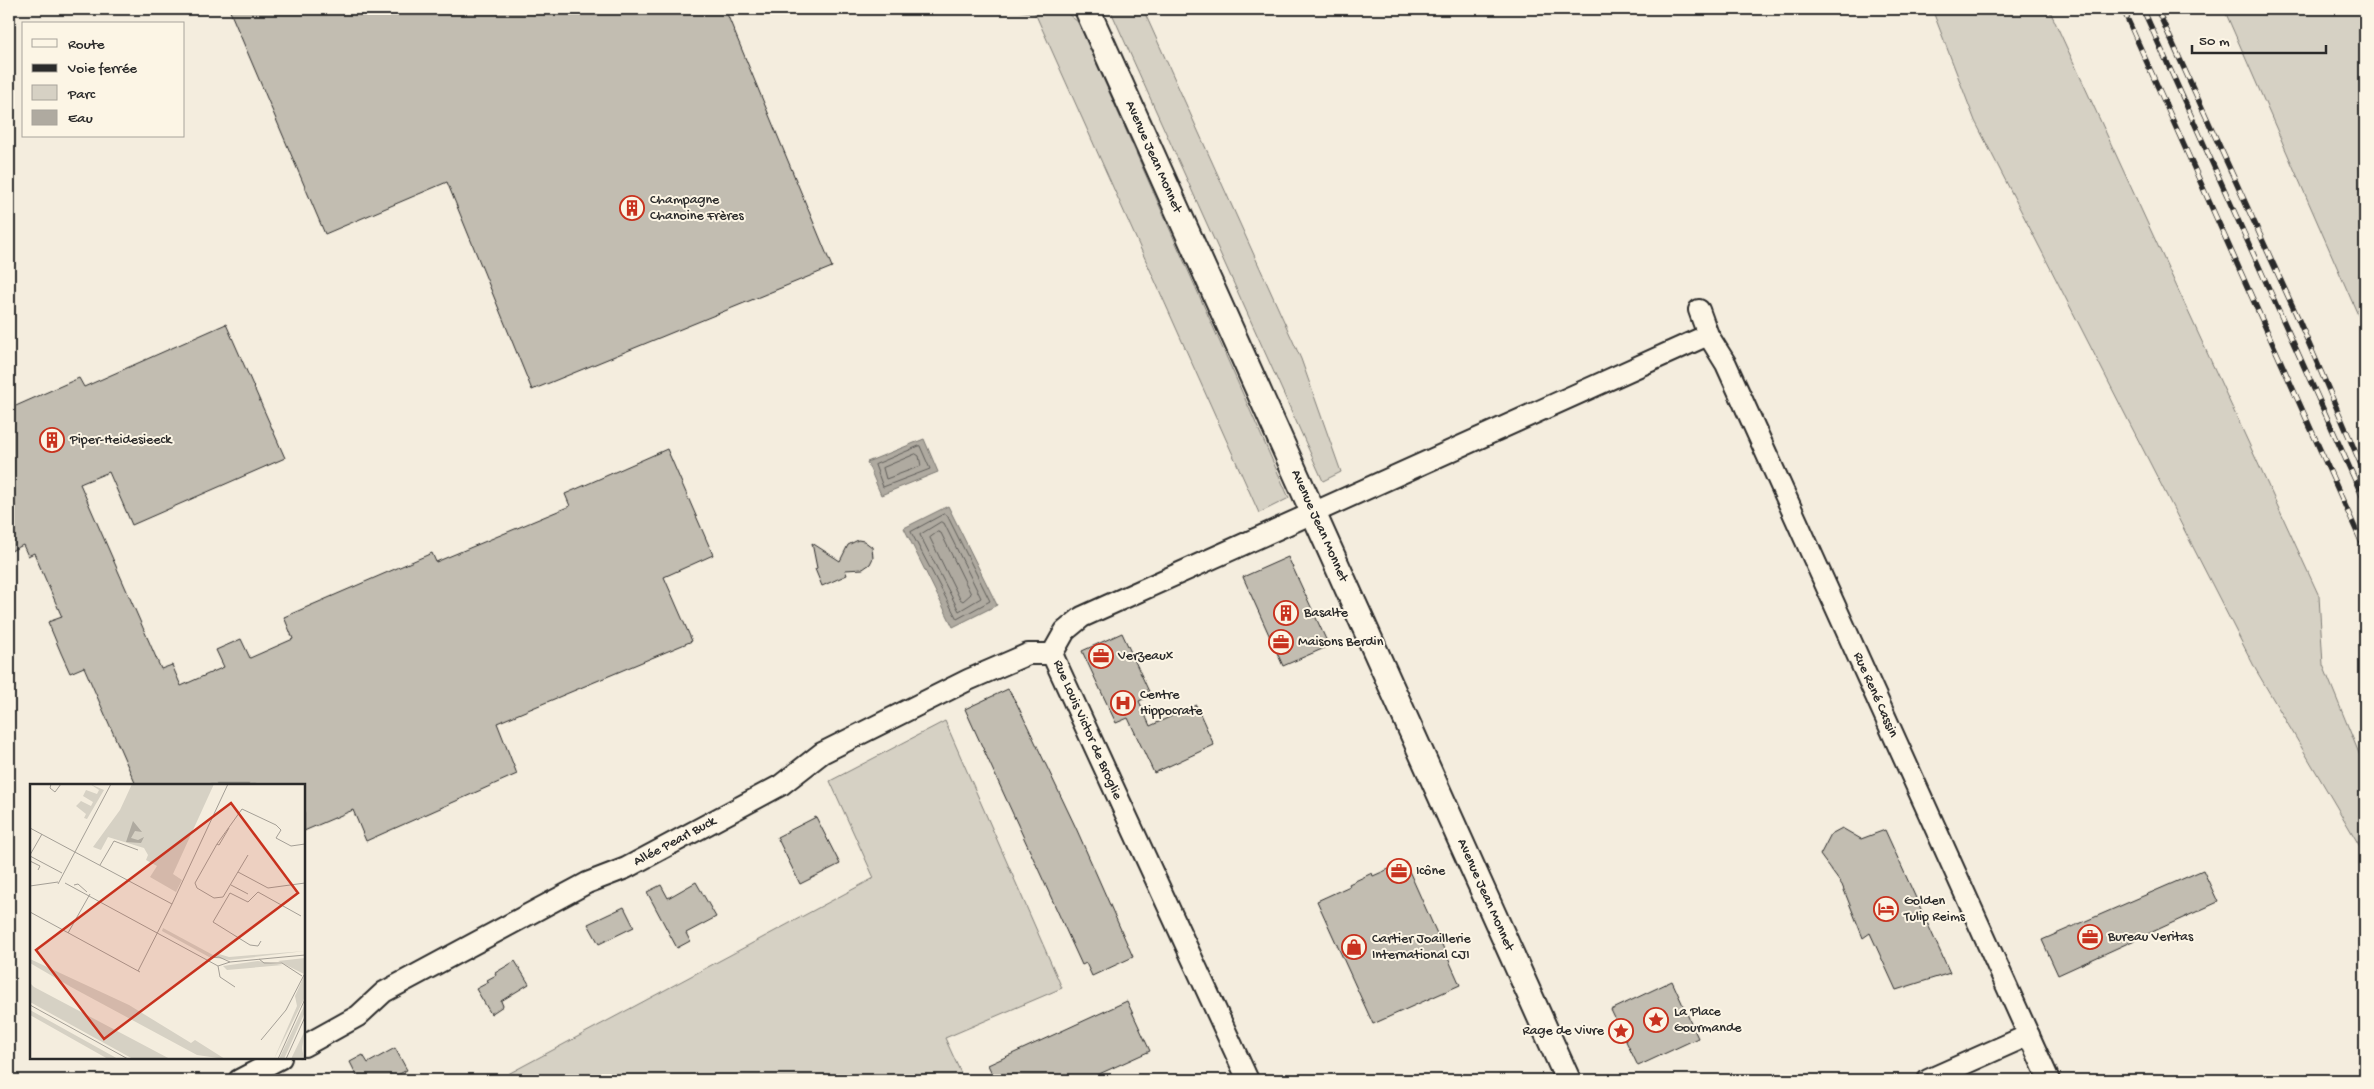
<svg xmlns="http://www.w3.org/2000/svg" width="2374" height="1089" viewBox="0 0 2374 1089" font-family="'Gochi Hand',sans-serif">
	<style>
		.green { fill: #d6d1c4; stroke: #807e78 }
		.water { fill: #afaaa0; stroke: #7a7771 }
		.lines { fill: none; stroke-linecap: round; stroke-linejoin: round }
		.shore { stroke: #605e5a; stroke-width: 1 }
		.building { fill: #c2bdb1; stroke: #2b2b2b }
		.minor-casing { stroke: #2b2b2b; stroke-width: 24 }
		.tertiary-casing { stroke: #2b2b2b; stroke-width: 28 }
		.minor { stroke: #fcf5e5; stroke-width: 20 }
		.tertiary { stroke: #fcf5e5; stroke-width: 24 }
		.rail-casing { stroke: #2b2b2b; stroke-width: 5.5 }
		.rail { stroke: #fcf5e5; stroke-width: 4; stroke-dasharray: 11; stroke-linecap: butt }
		.labels { text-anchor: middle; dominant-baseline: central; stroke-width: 4; stroke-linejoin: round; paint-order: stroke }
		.street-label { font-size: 14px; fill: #2b2b2b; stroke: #fcf5e5 }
		.poi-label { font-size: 14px; fill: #2b2b2b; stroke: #fcf5e5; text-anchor: start }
		.inset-road { fill: none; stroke: #a49f96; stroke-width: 1 }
		.view { fill: #c8321e; fill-opacity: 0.15; stroke: #c8321e; stroke-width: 2.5 }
		.inset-edge { fill: none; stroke: #2b2b2b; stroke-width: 2.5 }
	</style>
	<rect width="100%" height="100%" fill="#f4edde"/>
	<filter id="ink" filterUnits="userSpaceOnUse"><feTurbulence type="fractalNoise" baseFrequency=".02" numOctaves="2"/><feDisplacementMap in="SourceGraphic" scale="10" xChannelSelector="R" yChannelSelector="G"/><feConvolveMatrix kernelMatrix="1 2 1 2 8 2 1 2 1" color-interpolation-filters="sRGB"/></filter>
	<g filter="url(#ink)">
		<g class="green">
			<polygon points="1009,9 1062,9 1078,22 1289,498 1259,513 1035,13"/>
			<polygon points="1110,9 1143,9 1301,359 1341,472 1323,481"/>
			<polygon points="1932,9 2049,9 2319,596 2323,665 2365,768 2365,855 2256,670 1975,121"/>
			<polygon points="2224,9 2365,9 2365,331"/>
			<polygon points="945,721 1062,988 945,1038 964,1080 497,1080 874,878 830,781"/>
		</g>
		<g class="water">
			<polygon points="924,439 938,472 881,495 867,462"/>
			<polygon points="948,506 997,605 953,627 904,528"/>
		</g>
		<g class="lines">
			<g class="shore">
				<polygon points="920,446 930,469 883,487 875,465"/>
				<polygon points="916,454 919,456 921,466 886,479 883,468"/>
				<polygon points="944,514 947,515 990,601 957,619 911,532"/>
				<polygon points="941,522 944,523 981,598 959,611 920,535"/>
				<polygon points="938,532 941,533 971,594 963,601 960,599 930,538"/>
			</g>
		</g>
		<g class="building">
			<polygon points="229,9 725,9 832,267 532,390 447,182 325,234"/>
			<polygon points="226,324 285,458 132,525 109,472 80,484 161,669 172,665 181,686 224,667 216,650 241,639 250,658 293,639 284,617 432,553 436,562 570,506 565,494 667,449 713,555 664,577 692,641 497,723 517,774 366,841 353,810 304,831 304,785 136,785 84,667 70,673 61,653 48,622 62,617 34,553 28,556 23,545 9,552 9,409 79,378 84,387"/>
			<polygon points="858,540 864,541 872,547 873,558 870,564 863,569 845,570 847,575 822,586 815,569 817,568 812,543 840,561 848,545"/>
			<polygon points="1288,557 1329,646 1283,666 1243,577"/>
			<polygon points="1122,633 1151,696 1139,701 1150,726 1196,705 1214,745 1154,773 1128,718 1116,723 1082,651"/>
			<polygon points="1008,689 1017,704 1076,828 1133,957 1092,976 1086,963 1082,965 965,709"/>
			<polygon points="816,817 840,864 800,884 777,837"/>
			<polygon points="1842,828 1861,839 1885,830 1950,973 1896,990 1870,933 1863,938 1842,885 1820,855 1831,834"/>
			<polygon points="1405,862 1460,985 1373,1024 1317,901 1350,886 1349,884 1372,873 1373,876"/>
			<polygon points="2203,870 2218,902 2058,975 2042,940"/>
			<polygon points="696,882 716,917 686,933 690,941 677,948 647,892 661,885 668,898"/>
			<polygon points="624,907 634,927 599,944 588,924"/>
			<polygon points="515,961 529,984 501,1001 503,1006 491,1014 476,989 489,982 487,980 496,975 495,973"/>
			<polygon points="1672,981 1698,1038 1638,1066 1611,1010"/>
			<polygon points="1127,1001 1150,1051 1086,1080 995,1080 988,1065"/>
			<polygon points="395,1048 407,1070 388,1080 359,1080 350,1062 363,1055 368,1063"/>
		</g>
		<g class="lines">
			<defs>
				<g id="minor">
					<polyline points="1699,310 1708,335 1726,364 2049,1080"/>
					<polyline points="304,1046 358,1016 384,992 587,883 626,868 781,785 822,753 968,680 1028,654 1052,654"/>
					<polyline points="239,1080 281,1058"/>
					<polyline points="1248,1080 1052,654 1065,631 1082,617 1708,335"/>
					<polyline points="1928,1080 2029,1035"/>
				</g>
				<polyline id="tertiary" points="1087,9 1568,1080"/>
			</defs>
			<use href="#minor" class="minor-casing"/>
			<use href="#tertiary" class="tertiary-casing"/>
			<use href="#minor" class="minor"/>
			<use href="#tertiary" class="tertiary"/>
			<defs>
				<g id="rail">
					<polyline points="2123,9 2365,550"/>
					<polyline points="2143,9 2365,502"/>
					<polyline points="2157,9 2297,316 2365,474"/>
				</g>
			</defs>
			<use href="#rail" class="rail-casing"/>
			<use href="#rail" class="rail"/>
		</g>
	</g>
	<defs>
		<symbol id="building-ring" viewBox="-11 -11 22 22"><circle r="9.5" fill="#fcf5e5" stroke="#c8321e" stroke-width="1.5"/><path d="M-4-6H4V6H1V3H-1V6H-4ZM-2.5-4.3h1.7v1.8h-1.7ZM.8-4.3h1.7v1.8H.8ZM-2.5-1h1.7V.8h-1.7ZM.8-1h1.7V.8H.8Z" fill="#c8321e"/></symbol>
		<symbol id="office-ring" viewBox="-11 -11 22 22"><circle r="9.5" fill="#fcf5e5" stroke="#c8321e" stroke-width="1.5"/><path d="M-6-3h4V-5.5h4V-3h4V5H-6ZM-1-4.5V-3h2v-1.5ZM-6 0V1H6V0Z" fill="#c8321e"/></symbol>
		<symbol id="hospital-ring" viewBox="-11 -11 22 22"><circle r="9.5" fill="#fcf5e5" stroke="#c8321e" stroke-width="1.5"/><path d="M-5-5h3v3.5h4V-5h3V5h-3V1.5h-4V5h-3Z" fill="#c8321e"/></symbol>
		<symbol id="hotel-ring" viewBox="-11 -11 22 22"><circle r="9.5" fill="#fcf5e5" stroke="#c8321e" stroke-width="1.5"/><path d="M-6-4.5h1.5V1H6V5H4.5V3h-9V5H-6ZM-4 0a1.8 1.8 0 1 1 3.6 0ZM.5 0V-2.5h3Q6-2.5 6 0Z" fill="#c8321e"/></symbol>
		<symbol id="shop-ring" viewBox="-11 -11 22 22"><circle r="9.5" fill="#fcf5e5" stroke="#c8321e" stroke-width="1.5"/><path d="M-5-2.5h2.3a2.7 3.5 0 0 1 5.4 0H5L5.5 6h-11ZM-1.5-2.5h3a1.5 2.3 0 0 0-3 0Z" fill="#c8321e"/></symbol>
		<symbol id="sight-ring" viewBox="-11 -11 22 22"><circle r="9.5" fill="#fcf5e5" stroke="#c8321e" stroke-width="1.5"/><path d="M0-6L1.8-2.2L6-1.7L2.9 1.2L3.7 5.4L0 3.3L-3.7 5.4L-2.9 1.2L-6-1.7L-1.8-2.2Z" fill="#c8321e"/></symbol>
	</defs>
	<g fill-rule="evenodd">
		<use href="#building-ring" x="618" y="194" width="28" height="28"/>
		<use href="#building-ring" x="38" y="426" width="28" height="28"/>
		<use href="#building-ring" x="1272" y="599" width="28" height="28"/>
		<use href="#office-ring" x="1267" y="628" width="28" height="28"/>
		<use href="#office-ring" x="1087" y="642" width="28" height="28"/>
		<use href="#hospital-ring" x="1109" y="689" width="28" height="28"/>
		<use href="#office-ring" x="1385" y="857" width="28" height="28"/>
		<use href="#hotel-ring" x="1872" y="895" width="28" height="28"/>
		<use href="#office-ring" x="2076" y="923" width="28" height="28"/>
		<use href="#shop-ring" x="1340" y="933" width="28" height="28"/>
		<use href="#sight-ring" x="1642" y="1006" width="28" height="28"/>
		<use href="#sight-ring" x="1607" y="1017" width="28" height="28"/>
	</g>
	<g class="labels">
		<g class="street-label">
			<text transform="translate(1153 157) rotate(66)">Avenue Jean Monnet</text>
			<text transform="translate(1319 526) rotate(66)">Avenue Jean Monnet</text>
			<text transform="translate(1875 695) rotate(66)">Rue René Cassin</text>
			<text transform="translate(1087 730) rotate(66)">Rue Louis Victor de Broglie</text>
			<text transform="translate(675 842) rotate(-28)">Allée Pearl Buck</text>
			<text transform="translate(1485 895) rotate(66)">Avenue Jean Monnet</text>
		</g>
		<g class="poi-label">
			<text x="650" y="200">Champagne<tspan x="650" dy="16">Chanoine Frères</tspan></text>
			<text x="70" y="440">Piper-Heidesieeck</text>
			<text x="1304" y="613">Basalte</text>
			<text x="1298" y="642">Maisons Berdin</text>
			<text x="1118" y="656">Verzeaux</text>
			<text x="1140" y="695">Centre<tspan x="1140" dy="16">Hippocrate</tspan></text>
			<text x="1416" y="871">Icône</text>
			<text x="1904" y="901">Golden<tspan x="1904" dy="16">Tulip Reims</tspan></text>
			<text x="2108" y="937">Bureau Veritas</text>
			<text x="1372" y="939">Cartier Joaillerie<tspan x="1372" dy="16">International CJI</tspan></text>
			<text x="1674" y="1012">La Place<tspan x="1674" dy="16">Gourmande</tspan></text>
			<text x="1604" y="1031" text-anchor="end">Rage de Vivre</text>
		</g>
	</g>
	<g transform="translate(30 784)">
		<rect width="275" height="275" fill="#f4edde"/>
		<path d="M 60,0 L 74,6 L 57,35 L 54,34 L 56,30 L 46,22 L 51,17 L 61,22 L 63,18 L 53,12 L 56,6 L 67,10 L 69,6 ZM 102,0 L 184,0 L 143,90 L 152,96 L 146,108 L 120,93 L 127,82 L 116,76 L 118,71 L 114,64 L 78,53 L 71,66 L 63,63 L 90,26 ZM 133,144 L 183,171 L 189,170 L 199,173 L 275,167 L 200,176 L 179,173 L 132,147 ZM 275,174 L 274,190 L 248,177 ZM 0,175 L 99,221 L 161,259 L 165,256 L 195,275 L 167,271 L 41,203 L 0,179 ZM 228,177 L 253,181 L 197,186 L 193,182 ZM 274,192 L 274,215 L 244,275 L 267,222 L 265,212 ZM 0,199 L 4,203 L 140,275 L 103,275 L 0,218 ZM 275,220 L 275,228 L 254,275 L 249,275 ZM 0,226 L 81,271 L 88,275 L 78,275 L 0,231 ZM 275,246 L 272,264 L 274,275 L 261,275 Z" fill="#d6d1c4"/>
		<path d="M 103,37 L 112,48 L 105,47 L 101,54 L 108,56 L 114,53 L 111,59 L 96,58 Z" fill="#afaaa0"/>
		<path class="inset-road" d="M 21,0 L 20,4 L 25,8 L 31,0M 0,44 L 142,120 L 108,187M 199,44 L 189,61 L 187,60 L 212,25 L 246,41 L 251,46 L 246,54 L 261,62 L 275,60M 187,60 L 165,99 L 167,104 L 184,114 L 193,113 L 218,71M 0,71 L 12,50M 0,72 L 32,89M 0,77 L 10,82 L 8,86M 70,81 L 84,57 L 108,66M 208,88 L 238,104 L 275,99M 35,99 L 188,182 L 200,178 L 275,171M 28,100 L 81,0M 44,101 L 48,100 L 57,108M 201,101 L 218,110M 0,102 L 28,98M 142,120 L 198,0M 0,128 L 110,188M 38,149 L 60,110M 231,157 L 228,162 L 220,161 L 183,138 L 200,109 L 218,118 L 228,108 L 271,132M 180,174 L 189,173 L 200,178M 229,175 L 234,179 L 252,179 L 272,192M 188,182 L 190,193 L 205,203M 0,221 L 98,275M 231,256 L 256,226 L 275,189M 248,275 L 275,215M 256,275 L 275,233"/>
		<path class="view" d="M 201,19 L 268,109 L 74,255 L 6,166 Z"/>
		<rect width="275" height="275" class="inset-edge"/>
	</g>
	<rect width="2374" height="1089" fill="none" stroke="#fcf5e5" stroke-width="30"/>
	<rect x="15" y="15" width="2344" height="1059" fill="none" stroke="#2b2b2b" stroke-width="2" filter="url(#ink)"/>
	<rect x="22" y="22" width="162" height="115" fill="#fcf5e5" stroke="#a8a49b"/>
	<rect x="32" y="39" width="25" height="8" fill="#fcf5e5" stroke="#a8a49b"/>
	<text x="68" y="48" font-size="15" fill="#2b2b2b">Route</text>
	<rect x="32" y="64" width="25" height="8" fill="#2b2b2b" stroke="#a8a49b"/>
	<text x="68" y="72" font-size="15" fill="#2b2b2b">Voie ferrée</text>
	<rect x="32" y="85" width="25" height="15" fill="#d6d1c4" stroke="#a8a49b"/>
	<text x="68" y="98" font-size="15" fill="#2b2b2b">Parc</text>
	<rect x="32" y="110" width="25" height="15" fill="#afaaa0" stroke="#a8a49b"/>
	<text x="68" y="122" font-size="15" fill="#2b2b2b">Eau</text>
	<path d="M2192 45v8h134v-8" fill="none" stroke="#2b2b2b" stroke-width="2.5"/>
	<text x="2199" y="45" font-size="15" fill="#2b2b2b" stroke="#fcf5e5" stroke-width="4" paint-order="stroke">50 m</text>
</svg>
